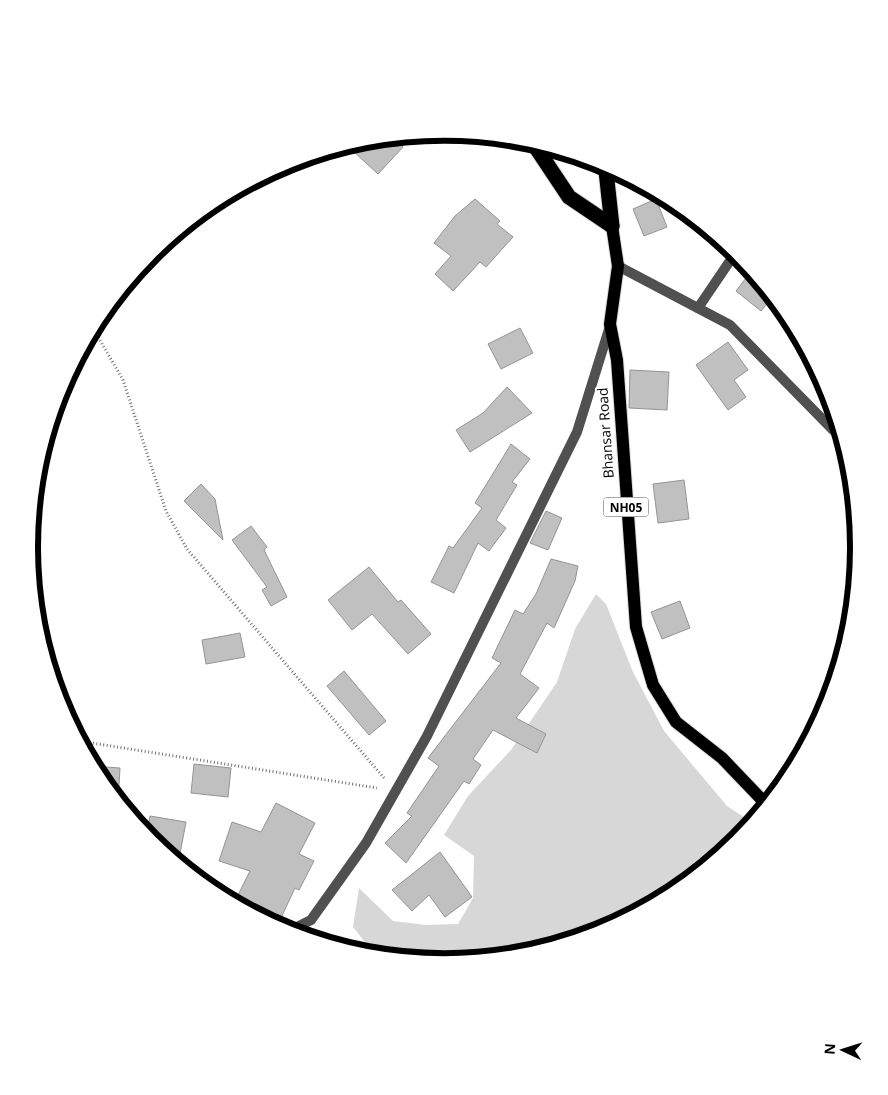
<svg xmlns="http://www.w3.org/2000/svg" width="888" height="1095" viewBox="0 0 888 1095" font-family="'Open Sans',sans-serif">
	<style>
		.green { fill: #d7d7d7 }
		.water { fill: #9e9e9e }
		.building { fill: #c0c0c0; stroke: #949494 }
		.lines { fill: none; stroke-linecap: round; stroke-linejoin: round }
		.primary-casing { stroke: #dbdbdb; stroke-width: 14 }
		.highway-casing { stroke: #dbdbdb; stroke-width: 17 }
		.path { stroke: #727272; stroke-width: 3; stroke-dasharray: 1 2.5; stroke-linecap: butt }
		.street { stroke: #505050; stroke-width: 10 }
		.primary { stroke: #000; stroke-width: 12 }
		.highway { stroke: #000; stroke-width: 15 }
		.labels { text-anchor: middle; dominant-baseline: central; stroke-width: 4; stroke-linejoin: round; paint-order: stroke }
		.shield { fill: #fff; stroke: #4c4c4c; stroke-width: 1 }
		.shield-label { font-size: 12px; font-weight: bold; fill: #000 }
		.street-label { font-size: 14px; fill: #000; stroke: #fff }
		.rim { fill: none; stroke: #000; stroke-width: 6 }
	</style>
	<rect width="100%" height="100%" fill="#fff"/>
	<polygon class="green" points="596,594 606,604 633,672 664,731 727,806 753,823 682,874 635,914 603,931 525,955 444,963 376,956 353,927 359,888 393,921 426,925 458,924 473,898 474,856 444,835 468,796 511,750 557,682 575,629"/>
	<path class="water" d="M 752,824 C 720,862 678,891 635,914 L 682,874 Z"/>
	<g class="building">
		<polygon points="392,137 403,147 378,174 353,151 362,141"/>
		<polygon points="475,199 500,221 497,224 513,237 486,267 480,262 453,291 435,274 451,256 434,243 455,216"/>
		<polygon points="656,199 667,227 644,236 633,209"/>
		<polygon points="749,274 773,297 761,311 736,291"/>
		<polygon points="520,328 533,353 501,369 488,344"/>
		<polygon points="728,342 748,370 734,380 746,397 728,410 696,365"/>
		<polygon points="630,370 669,372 667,410 629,408"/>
		<polygon points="507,387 532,413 470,452 456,430 483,413"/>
		<polygon points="511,444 530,459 512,482 517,485 496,520 506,528 489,551 478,543 454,593 431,582 449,546 453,548 482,508 475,503"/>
		<polygon points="684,480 689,519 658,523 653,484"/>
		<polygon points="201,484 215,499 223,540 184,501"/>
		<polygon points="546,511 562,518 548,550 530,543"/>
		<polygon points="251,526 267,547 264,550 287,597 271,606 262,590 267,587 232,540"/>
		<polygon points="551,559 578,566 575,581 554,628 547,623 520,674 539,688 516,718 546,734 537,753 493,730 473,759 481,765 469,784 464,781 406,863 385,843 412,816 407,813 439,766 428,758 501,663 492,658 515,610 523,614 536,594"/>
		<polygon points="369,567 398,602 401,600 431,634 408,654 372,614 352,630 328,600"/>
		<polygon points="680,601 690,628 662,639 651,612"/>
		<polygon points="240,633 245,657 206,664 202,640"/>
		<polygon points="344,671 386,721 369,735 327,686"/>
		<polygon points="194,764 231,768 228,797 191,793"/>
		<polygon points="92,766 120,768 118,802 99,778"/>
		<polygon points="276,803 315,823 299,854 314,861 299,890 295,888 280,920 236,899 250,871 219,861 232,822 261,832"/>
		<polygon points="150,816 186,822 178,864 146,836"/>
		<polygon points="440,852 472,897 445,917 429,895 412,911 392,890"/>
	</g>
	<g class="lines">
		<defs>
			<polyline id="primary" points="612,226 618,266 610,324 617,360 636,627 653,685 676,722 722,758 767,805"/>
			<g id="highway">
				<polyline points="533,143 569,197 612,226"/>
				<polyline points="600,163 606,171 612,226"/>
			</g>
		</defs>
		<use href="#primary" class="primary-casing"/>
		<use href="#highway" class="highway-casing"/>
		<g class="path">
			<polyline points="93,328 123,380 166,511 187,549 384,778"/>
			<polyline points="79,741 377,788"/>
		</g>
		<g class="street">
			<polyline points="618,266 730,325 833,430 841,434"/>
			<polyline points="698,308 736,252"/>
			<polyline points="287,932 311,920 366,843 427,736 577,432 610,326"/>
		</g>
		<use href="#primary" class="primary"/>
		<use href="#highway" class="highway"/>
	</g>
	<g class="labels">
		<rect class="shield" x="603.5" y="497.5" width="45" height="19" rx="4"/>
		<g class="shield-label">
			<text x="626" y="507">NH05</text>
		</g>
		<g class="street-label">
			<text transform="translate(605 433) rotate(-94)">Bhansar Road</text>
		</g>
	</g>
	<path d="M0 0H888V1095H0ZM38 547a406 406 0 1 1 812 0a406 406 0 1 1-812 0Z" fill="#fff" fill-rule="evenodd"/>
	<path class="rim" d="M38 547a406 406 0 1 1 812 0a406 406 0 1 1-812 0Z"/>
	<g transform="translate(843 1050) rotate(274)" stroke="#ffffff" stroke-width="4" paint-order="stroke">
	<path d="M0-4L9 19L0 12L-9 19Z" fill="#000000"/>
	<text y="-8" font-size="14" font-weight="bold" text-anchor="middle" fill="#000000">N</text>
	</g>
</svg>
